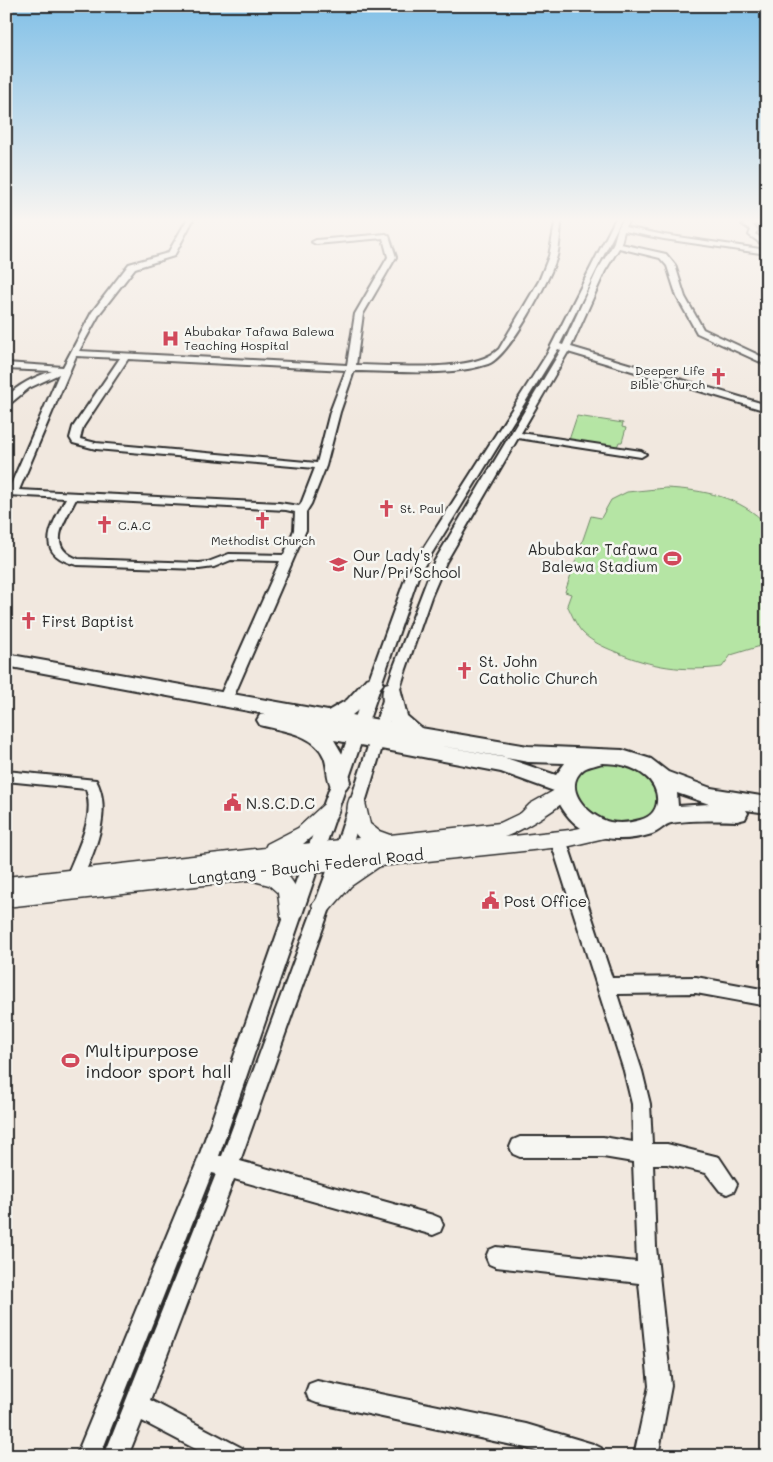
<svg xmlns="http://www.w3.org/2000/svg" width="773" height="1462" viewBox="0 0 773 1462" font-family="Mali,sans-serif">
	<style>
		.green { fill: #b5e5a4; stroke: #708868 }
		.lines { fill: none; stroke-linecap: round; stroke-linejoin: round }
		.minor-casing { stroke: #2b2b2b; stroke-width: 4 }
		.major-casing { stroke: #2b2b2b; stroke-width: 3 }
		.highway-casing { stroke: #2b2b2b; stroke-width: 4 }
		.minor { fill: #f6f6f2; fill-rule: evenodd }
		.major { fill: #f6f6f2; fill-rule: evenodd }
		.highway { fill: #f6f6f2; fill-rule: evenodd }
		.labels { text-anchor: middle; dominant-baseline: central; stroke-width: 5; stroke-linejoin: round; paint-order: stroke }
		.far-poi-label { font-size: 12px; fill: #2b2b2b; stroke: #f6f6f2; text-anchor: start }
		.poi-label { font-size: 15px; fill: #2b2b2b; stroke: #f6f6f2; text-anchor: start }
		.street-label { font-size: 15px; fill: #2b2b2b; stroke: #f6f6f2 }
		.near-poi-label { font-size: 18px; fill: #2b2b2b; stroke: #f6f6f2; text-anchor: start }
	</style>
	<rect width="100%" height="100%" fill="#f1e8df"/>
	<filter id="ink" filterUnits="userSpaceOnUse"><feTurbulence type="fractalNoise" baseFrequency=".02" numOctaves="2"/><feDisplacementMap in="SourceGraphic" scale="10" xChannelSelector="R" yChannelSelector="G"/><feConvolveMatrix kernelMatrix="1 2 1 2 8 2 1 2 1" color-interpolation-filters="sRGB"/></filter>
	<g filter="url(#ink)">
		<g class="green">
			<polygon points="577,416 623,423 622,427 626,428 622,442 619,442 617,447 569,440"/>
			<path d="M 666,488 C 703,490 740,496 767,525 L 767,644 L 731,655 L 722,667 C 684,672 651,667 616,652 C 604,647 592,642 583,633 C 576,626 572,614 567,605 L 571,594 L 565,592 L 591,516 L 601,518 L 611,500 L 627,492 Z"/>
			<path d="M 592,761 C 610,761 633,760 647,774 C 667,795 661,820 632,824 C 627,825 618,828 613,826 C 601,823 587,813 576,807 L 573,774 Z"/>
		</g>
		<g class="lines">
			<defs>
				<g id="minor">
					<path d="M 188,218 L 194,218 L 174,256 L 135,268 L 100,313 L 79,351 L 347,365 L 355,314 L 388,257 L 383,238 L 316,244 L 312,242 L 316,240 L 386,234 L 389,236 L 396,257 L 363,314 L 356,365 C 392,365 473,374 499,349 L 539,281 L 549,256 L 556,218 L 562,218 C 560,230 560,244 557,256 C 551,278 509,357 488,364 C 450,377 395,371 354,371 L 340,412 L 326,466 L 311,504 L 306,512 L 306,530 L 233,698 L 226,703 L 219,698 L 280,561 L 231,560 L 214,567 L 199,569 L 77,565 C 33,554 51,527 66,498 L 6,495 L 6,489 L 9,489 L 59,374 L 29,388 L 6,407 L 6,398 C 18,384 35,377 52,371 L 6,369 L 6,363 L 63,367 L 92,312 L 129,264 L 168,253 ZM 76,356 L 120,358 L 73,427 L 70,438 L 73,443 L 96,449 L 315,468 L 301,504 L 299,506 L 279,503 L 19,490 ZM 128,359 L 346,370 L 330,412 L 317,463 L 96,443 L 80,439 L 83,427 ZM 76,499 L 286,510 L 295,512 L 294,530 L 284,555 L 229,554 L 208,562 L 199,563 L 78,559 C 45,547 65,521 76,499 Z"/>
					<path d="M 616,218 L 622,218 L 560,344 L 563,345 L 597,271 L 613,245 L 618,228 L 624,218 L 630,218 L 625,227 L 664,235 L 767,250 L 767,254 L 664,239 L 624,231 L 621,244 L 666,254 L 675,265 L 685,297 L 703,329 L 767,359 L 767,365 L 697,333 L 677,297 L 667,266 L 660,258 L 619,248 L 605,271 L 571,347 L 767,405 L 767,411 L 568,352 L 521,433 L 641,451 L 646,454 L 641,457 L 518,438 L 446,562 L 431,597 L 406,669 L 350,852 L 240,1161 L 433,1215 L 440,1218 L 443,1225 L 440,1232 L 433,1235 L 234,1179 L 150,1400 L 242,1448 L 246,1456 L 209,1456 L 142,1421 L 128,1456 L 104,1456 L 216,1174 L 212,1173 L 100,1456 L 76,1456 L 197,1162 L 283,917 L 407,574 L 547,354 ZM 558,349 L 561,350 L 434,562 L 393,669 L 334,852 L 222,1156 L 219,1156 L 419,574 Z"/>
					<polygon points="767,219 767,223 752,225 758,230 755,234 767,242 767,248 749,235 751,230 742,224"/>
					<path d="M 6,771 L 96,780 C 113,811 94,854 80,883 L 74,884 L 68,883 L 66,878 C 76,851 96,818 86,789 L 6,781 Z"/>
					<polygon points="558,833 563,835 566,839 612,978 696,977 767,990 767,1006 696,993 617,994 642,1071 650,1104 652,1144 667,1144 719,1157 737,1184 734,1191 727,1194 720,1191 706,1173 667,1164 653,1164 656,1247 671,1386 658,1456 634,1456 649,1386 639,1283 496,1267 489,1264 486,1257 489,1250 496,1247 637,1262 633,1162 603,1157 520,1157 513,1154 510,1147 513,1140 520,1137 603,1137 633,1142 632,1104 624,1071 550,839 553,835"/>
					<polygon points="317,1381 526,1424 593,1444 601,1448 605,1456 553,1456 526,1448 317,1403 309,1400 306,1392 309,1384"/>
				</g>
				<path id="major" d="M 564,785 L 571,787 L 573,792 C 567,804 518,833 504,837 L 570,830 L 606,823 L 613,826 L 616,831 L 613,836 L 570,846 L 380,866 L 351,886 L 329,911 L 322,914 L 315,911 L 312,905 L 337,874 L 343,870 L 288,876 C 299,888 306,908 298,923 L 291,926 L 284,923 L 281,917 L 278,893 L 269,885 L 250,880 L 6,907 L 6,877 L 265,848 L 267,844 L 298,828 L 323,805 L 330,803 L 337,805 L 339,810 L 337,815 L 303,844 L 359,838 C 350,828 344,810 350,798 L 357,796 L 364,798 L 370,824 L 379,831 L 390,835 L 500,823 L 521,813 L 530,804 Z"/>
				<path id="highway" d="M 6,654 L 328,711 L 347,700 L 366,679 L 373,677 L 380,679 L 383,684 L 365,705 L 352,715 L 390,722 C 385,712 379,695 385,684 L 392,682 L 399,684 L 407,716 L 421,728 L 528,746 L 622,750 L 651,759 L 668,772 L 711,788 L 767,797 L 767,813 L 746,810 L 748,813 L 745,819 L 737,821 C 721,820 686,820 671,823 C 665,824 659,832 652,834 C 609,847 570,836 554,791 L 501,772 L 334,740 L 344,757 L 350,782 L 346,788 L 339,790 L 332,788 C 326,778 328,767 324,757 C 314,733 281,731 260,725 L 257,720 L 260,715 L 265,714 L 6,666 ZM 437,745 L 528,762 L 565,763 L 556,775 L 503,757 ZM 602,763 C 618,763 633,766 645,776 C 661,788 663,814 640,820 C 630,823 621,824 610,822 C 589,817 560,788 584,769 C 589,766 597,765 602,763 ZM 677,793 L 709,804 L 678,806 Z"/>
			</defs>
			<use href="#minor" class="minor-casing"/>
			<use href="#major" class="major-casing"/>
			<use href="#highway" class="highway-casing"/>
			<use href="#minor" class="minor"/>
			<use href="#major" class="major"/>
			<use href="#highway" class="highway"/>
		</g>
	</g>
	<linearGradient id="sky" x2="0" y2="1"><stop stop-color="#81c0e7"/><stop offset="0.52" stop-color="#f9f5f1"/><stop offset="1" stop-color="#f9f5f1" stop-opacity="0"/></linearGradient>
	<rect width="773" height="423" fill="url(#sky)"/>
	<defs>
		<symbol id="hospital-bare" viewBox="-9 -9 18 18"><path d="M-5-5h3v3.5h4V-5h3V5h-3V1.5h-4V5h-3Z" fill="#d1495b" stroke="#f6f6f2" stroke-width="2.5" paint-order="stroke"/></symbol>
		<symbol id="church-bare" viewBox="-9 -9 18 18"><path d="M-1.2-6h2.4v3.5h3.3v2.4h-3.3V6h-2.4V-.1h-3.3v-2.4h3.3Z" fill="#d1495b" stroke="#f6f6f2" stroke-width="2.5" paint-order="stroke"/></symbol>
		<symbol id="stadium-bare" viewBox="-9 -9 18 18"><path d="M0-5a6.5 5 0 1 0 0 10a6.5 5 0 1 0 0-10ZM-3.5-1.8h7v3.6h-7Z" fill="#d1495b" stroke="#f6f6f2" stroke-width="2.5" paint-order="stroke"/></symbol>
		<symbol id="school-bare" viewBox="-9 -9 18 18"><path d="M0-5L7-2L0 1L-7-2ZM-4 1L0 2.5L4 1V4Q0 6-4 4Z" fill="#d1495b" stroke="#f6f6f2" stroke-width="2.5" paint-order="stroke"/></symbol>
		<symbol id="civic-bare" viewBox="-9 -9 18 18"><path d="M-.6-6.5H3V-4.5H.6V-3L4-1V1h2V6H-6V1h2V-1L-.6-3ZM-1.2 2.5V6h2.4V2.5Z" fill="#d1495b" stroke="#f6f6f2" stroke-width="2.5" paint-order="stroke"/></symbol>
	</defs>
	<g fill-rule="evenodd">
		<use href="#hospital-bare" x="158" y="326" width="25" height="25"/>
		<use href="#church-bare" x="706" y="364" width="25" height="25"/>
		<use href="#church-bare" x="374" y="496" width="25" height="25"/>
		<use href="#church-bare" x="250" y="508" width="25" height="25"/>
		<use href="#church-bare" x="92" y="512" width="25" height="25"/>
		<use href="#stadium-bare" x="660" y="546" width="25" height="25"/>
		<use href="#school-bare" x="326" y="552" width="25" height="25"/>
		<use href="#church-bare" x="16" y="608" width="25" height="25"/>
		<use href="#church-bare" x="452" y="658" width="25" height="25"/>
		<use href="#civic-bare" x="220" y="790" width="25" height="25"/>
		<use href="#civic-bare" x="478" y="888" width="25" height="25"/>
		<use href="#stadium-bare" x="58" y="1048" width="25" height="25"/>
	</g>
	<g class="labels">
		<g class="far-poi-label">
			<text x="184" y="331">Abubakar Tafawa Balewa<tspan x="184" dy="14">Teaching Hospital</tspan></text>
			<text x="705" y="370" text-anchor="end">Deeper Life<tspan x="705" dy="14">Bible Church</tspan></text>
			<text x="400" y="508">St. Paul</text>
			<text x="118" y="525">C.A.C</text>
			<text x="263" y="540" text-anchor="middle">Methodist Church</text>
		</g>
		<g class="poi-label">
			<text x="658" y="549" text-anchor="end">Abubakar Tafawa<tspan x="658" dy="17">Balewa Stadium</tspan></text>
			<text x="353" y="555">Our Lady's<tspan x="353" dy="17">Nur/Pri School</tspan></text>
			<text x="42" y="621">First Baptist</text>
			<text x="479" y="661">St. John<tspan x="479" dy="17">Catholic Church</tspan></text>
			<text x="246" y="803">N.S.C.D.C</text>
			<text x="504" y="901">Post Office</text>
		</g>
		<g class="street-label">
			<text transform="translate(306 866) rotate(-6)">Langtang - Bauchi Federal Road</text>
		</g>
		<g class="near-poi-label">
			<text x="85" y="1050">Multipurpose<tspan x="85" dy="21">indoor sport hall</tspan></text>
		</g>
	</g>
	<rect width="773" height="1462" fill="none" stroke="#f6f6f2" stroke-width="25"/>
	<rect x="12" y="12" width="748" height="1437" fill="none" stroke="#2b2b2b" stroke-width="2" filter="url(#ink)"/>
</svg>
